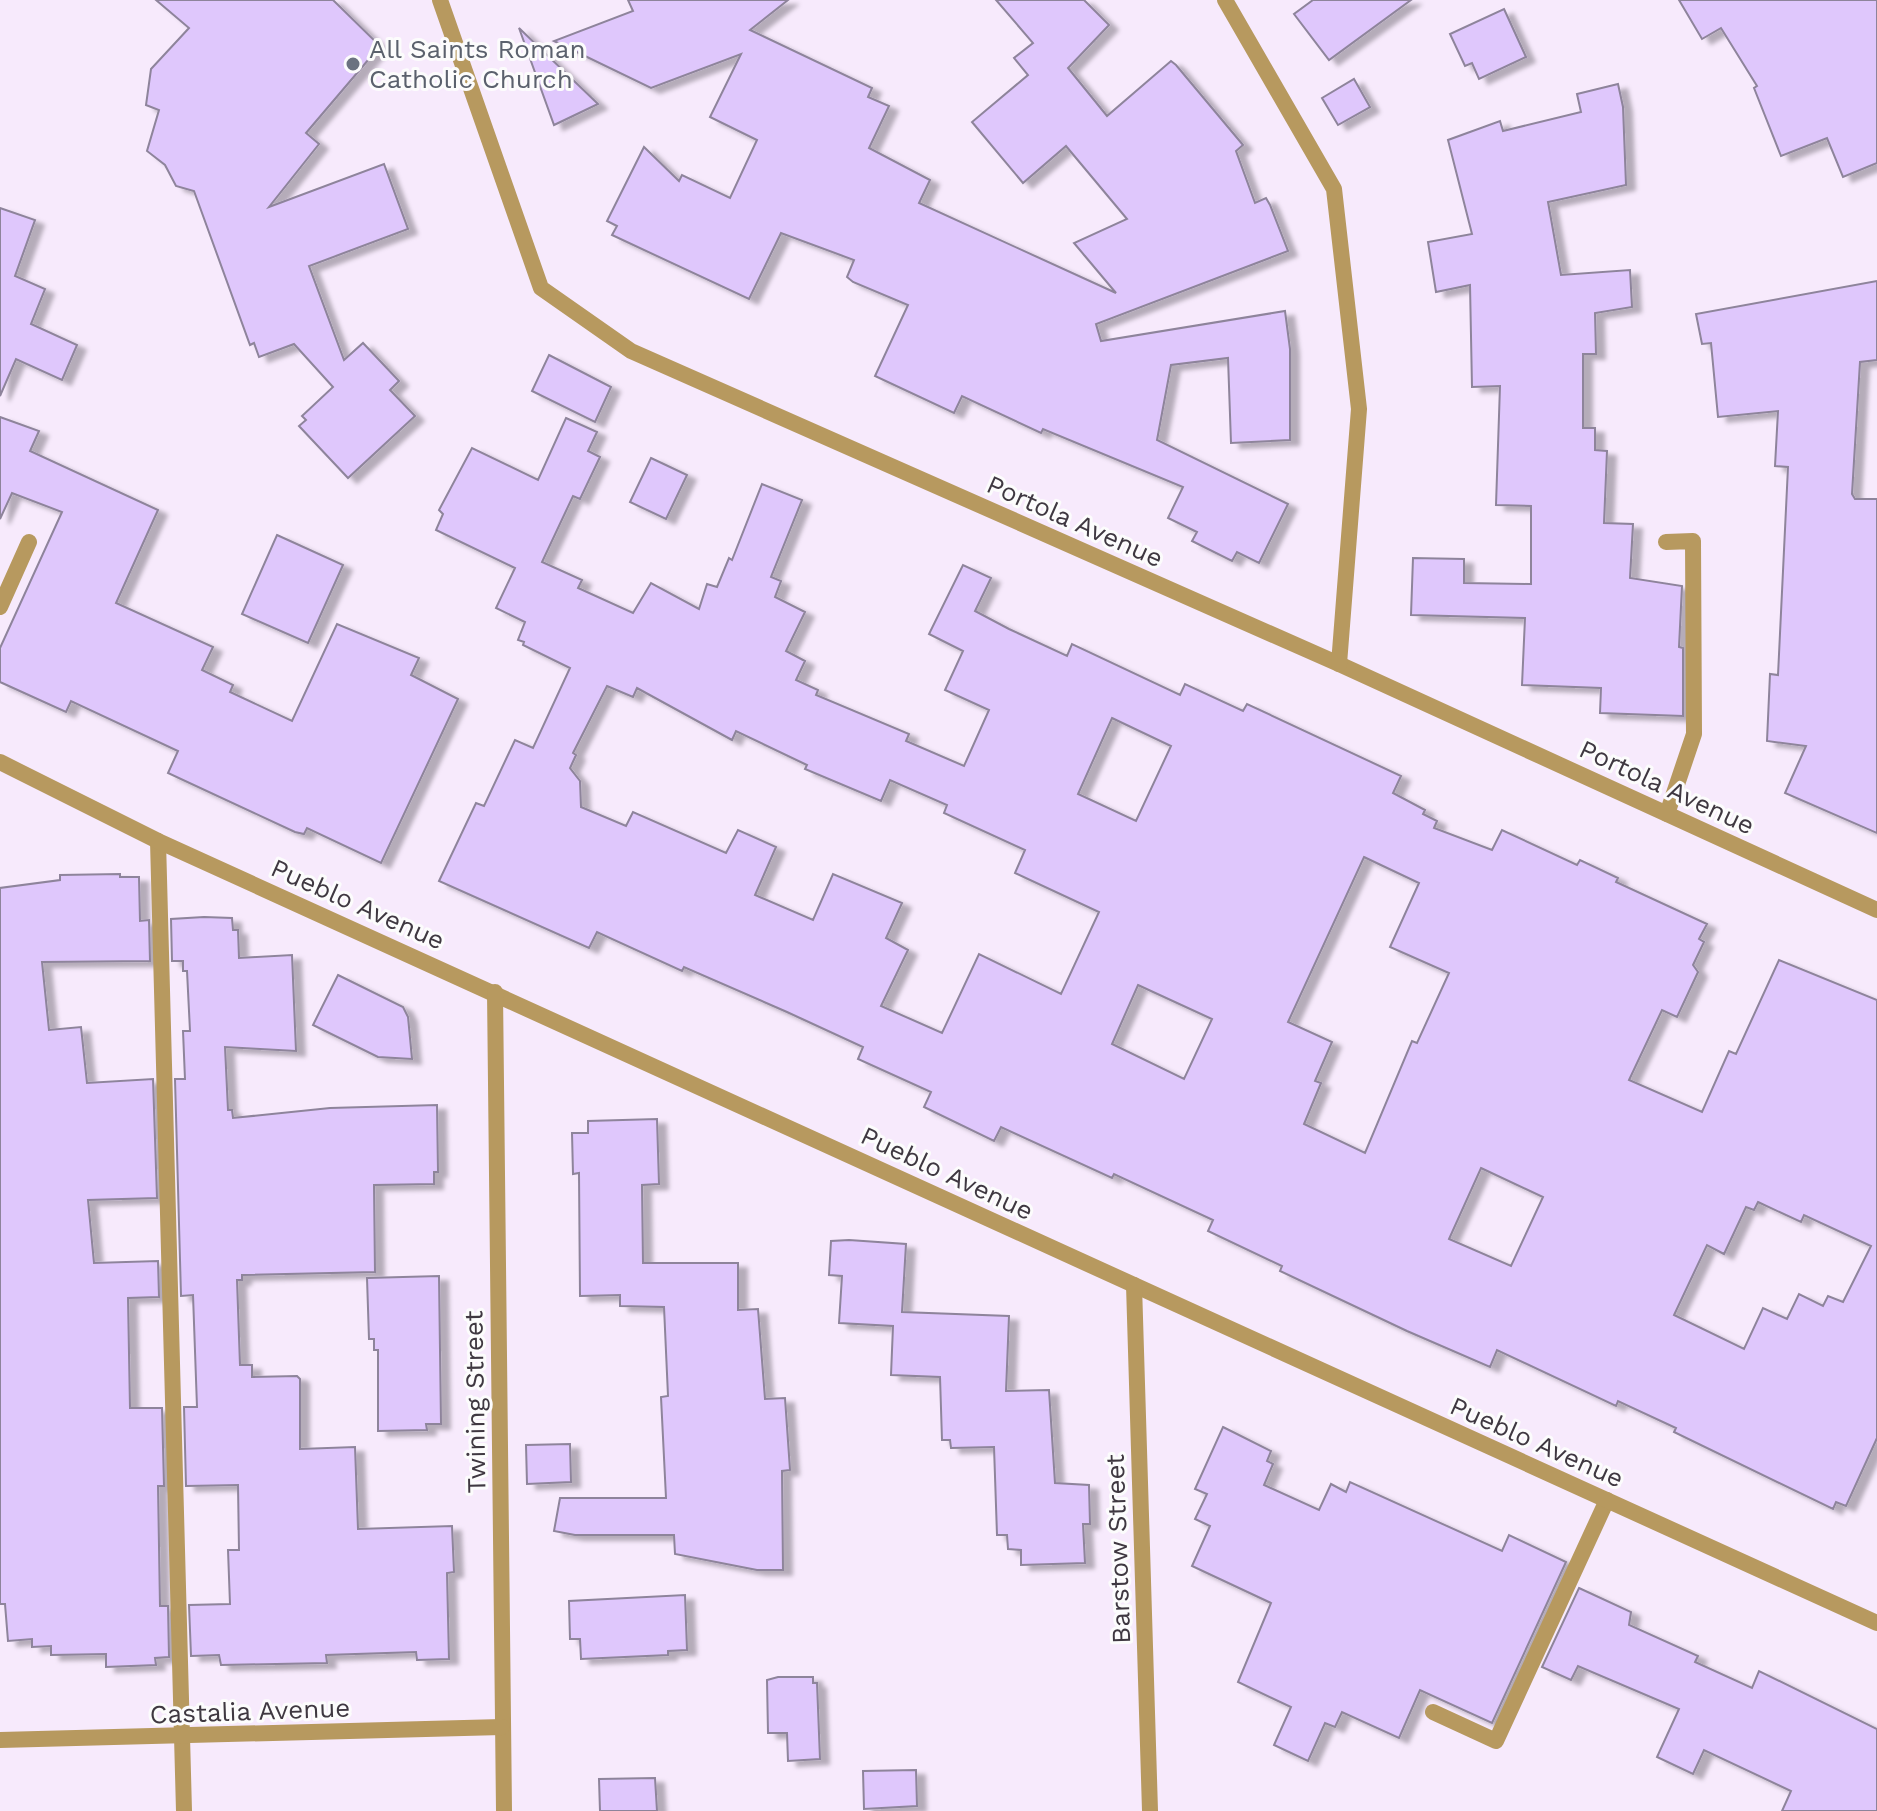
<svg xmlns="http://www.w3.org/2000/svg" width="1877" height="1811" viewBox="0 0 1877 1811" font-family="'Work Sans',sans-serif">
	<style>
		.building { fill: #dfc7fc; stroke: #8e849b; stroke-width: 2; fill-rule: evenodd; filter: url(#shadow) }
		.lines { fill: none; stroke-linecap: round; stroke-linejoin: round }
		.service { stroke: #b7995f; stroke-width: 16 }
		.minor { stroke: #b7995f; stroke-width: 16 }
		.worship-dot { fill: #6b7280; stroke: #fcfcfc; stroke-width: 3 }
		.labels { text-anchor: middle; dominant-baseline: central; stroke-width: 6; stroke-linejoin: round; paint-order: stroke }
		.worship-label { font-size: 26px; fill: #5b616d; stroke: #fcfcfc; text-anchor: start }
		.street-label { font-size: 26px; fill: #3f3841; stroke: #fcfcfc }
	</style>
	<defs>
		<filter id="shadow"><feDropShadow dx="9" dy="5" stdDeviation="2" flood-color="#0004"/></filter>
	</defs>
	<rect width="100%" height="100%" fill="#f7eafc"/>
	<g class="building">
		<polygon points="156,0 333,0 380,46 306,133 319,144 269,207 384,164 408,229 309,266 344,360 363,343 399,381 390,390 415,416 348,478 299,426 306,420 302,416 333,387 294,344 259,357 254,343 250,345 194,191 176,186 165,165 147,151 159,110 146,105 151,69 189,28"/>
		<polygon points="628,0 788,0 750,30 872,88 868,97 889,106 869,148 930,180 919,203 1116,293 1074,243 1127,219 1066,146 1023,183 972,122 1028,75 1014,58 1033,43 996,0 1084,0 1109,25 1068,68 1107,116 1171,61 1176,65 1243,145 1236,151 1255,203 1266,198 1270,205 1288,251 1096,324 1101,341 1285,311 1290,349 1290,440 1231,443 1228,358 1171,365 1157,440 1288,504 1259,563 1237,552 1232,561 1192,541 1197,532 1168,518 1183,487 1043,429 1041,433 962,396 954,413 875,376 908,305 853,282 847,277 854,260 781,233 749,299 612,235 617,226 607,221 644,147 679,181 682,175 730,198 757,140 710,117 741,54 651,88 554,41 633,11"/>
		<polygon points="1313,0 1411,0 1329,60 1294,14"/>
		<polygon points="1679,0 1877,0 1877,163 1843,177 1827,138 1781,156 1754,88 1757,86 1721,28 1702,39"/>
		<polygon points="1504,9 1526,57 1479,79 1472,63 1465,66 1450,34"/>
		<polygon points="519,28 598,104 554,125"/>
		<polygon points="1354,79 1370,107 1338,125 1322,98"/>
		<polygon points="1618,84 1623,107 1626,185 1548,202 1561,275 1630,270 1632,307 1595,313 1596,354 1583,354 1583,428 1595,428 1595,450 1607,451 1604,523 1633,524 1630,578 1682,586 1679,647 1683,648 1683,716 1600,713 1601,688 1522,685 1525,618 1411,615 1413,558 1464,559 1464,583 1531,584 1531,506 1496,505 1500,386 1472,387 1470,285 1436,292 1428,242 1472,234 1448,140 1500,121 1503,131 1581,112 1577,94"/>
		<polygon points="0,208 35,220 15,276 45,289 31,324 77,345 62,380 16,359 0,396"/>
		<polygon points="1877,281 1877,360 1860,362 1852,494 1855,499 1877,499 1877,833 1785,793 1806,746 1767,741 1770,674 1778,675 1788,467 1775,466 1778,411 1718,417 1711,343 1702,344 1696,314"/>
		<polygon points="549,355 611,387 595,422 532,391"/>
		<polygon points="0,417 39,431 30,451 158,510 116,603 213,647 202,670 233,685 230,692 292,721 337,624 419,658 411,675 458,699 381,863 307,828 304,834 295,832 168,773 178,751 71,701 66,712 0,682 0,648 62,512 12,493 0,519"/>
		<path d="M 566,418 L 597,432 L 588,451 L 600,457 L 580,499 L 573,496 L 542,562 L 582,580 L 578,588 L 633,613 L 651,583 L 699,609 L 707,584 L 717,587 L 729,558 L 732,560 L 762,484 L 802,500 L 771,577 L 781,581 L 775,597 L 805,612 L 786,651 L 805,661 L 796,680 L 818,690 L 816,695 L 909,734 L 906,741 L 964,766 L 989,710 L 945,690 L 963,651 L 929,634 L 963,565 L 991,578 L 975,611 L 1009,629 L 1067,656 L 1072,644 L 1180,695 L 1185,684 L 1243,711 L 1247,704 L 1401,776 L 1393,793 L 1425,810 L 1423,814 L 1437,821 L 1434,828 L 1492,850 L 1502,830 L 1577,865 L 1580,860 L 1618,878 L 1616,882 L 1707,924 L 1699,939 L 1704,942 L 1693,965 L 1698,972 L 1677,1017 L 1662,1010 L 1629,1080 L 1702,1112 L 1729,1051 L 1736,1054 L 1779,960 L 1877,1000 L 1877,1438 L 1846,1506 L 1836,1502 L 1833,1509 L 1674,1432 L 1676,1428 L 1618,1401 L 1616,1406 L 1497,1350 L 1490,1367 L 1407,1331 L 1280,1271 L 1282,1266 L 1208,1231 L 1213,1220 L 1114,1174 L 1112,1178 L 1001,1127 L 994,1141 L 924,1107 L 931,1092 L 858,1059 L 863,1047 L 787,1012 L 684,967 L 682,971 L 597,932 L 589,948 L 439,881 L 476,803 L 484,806 L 515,740 L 533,748 L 570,668 L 523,645 L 524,642 L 518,640 L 525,622 L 496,608 L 515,568 L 436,530 L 443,514 L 439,510 L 472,448 L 538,480 ZM 607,686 L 633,697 L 637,688 L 732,740 L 736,731 L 807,765 L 805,769 L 881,801 L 890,780 L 947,805 L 944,813 L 1025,850 L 1015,873 L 1099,912 L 1061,994 L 979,954 L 942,1033 L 881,1006 L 908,950 L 886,938 L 902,903 L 833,874 L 813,920 L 755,895 L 776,847 L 738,830 L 726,853 L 633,812 L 626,826 L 581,807 L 580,781 L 570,768 L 576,755 L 573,753 ZM 1112,718 L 1171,746 L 1136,821 L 1078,794 ZM 1364,857 L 1419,883 L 1390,947 L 1449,973 L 1417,1043 L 1412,1041 L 1365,1153 L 1304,1124 L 1321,1083 L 1315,1081 L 1332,1042 L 1288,1022 ZM 1138,985 L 1212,1019 L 1184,1079 L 1112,1044 ZM 1481,1168 L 1543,1197 L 1511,1266 L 1449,1239 ZM 1758,1202 L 1801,1222 L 1804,1215 L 1871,1246 L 1843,1302 L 1828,1296 L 1823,1306 L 1799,1294 L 1787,1319 L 1763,1308 L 1744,1349 L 1674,1315 L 1707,1245 L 1724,1254 L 1746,1207 L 1754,1210 Z"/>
		<polygon points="651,458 687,475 666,519 630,502"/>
		<polygon points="277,535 343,565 308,643 242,614"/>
		<polygon points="120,874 120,877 139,877 140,921 149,920 150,961 42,962 49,1030 81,1027 87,1083 153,1079 157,1198 88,1200 94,1263 158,1261 159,1297 128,1298 130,1408 162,1408 164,1486 158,1486 160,1606 168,1606 169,1657 155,1658 156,1665 106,1667 106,1654 51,1655 51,1646 32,1647 32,1639 8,1641 5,1604 0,1604 0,888 60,880 60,875"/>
		<polygon points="204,917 232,918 233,930 238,930 239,958 292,955 296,1051 225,1047 228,1110 232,1110 233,1118 330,1108 437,1105 438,1172 434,1172 434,1184 374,1185 375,1272 242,1275 242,1280 237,1280 240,1365 252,1365 252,1377 297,1376 300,1379 300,1449 355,1447 358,1529 452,1526 454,1572 447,1573 449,1659 417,1660 416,1652 326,1655 327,1663 221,1665 219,1655 191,1656 189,1605 230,1604 228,1550 239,1550 238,1485 186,1486 184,1407 197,1407 193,1295 181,1296 175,1079 185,1079 183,1031 190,1031 187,971 183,971 183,961 172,961 171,919"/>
		<polygon points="338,975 403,1007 408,1017 412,1059 378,1057 313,1025"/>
		<polygon points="657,1119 659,1184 642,1185 643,1263 738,1263 738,1310 758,1309 765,1399 785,1398 790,1470 782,1471 783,1570 757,1570 675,1554 674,1535 575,1535 554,1531 560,1498 666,1498 661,1397 668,1396 664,1307 620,1306 620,1295 580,1296 579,1173 573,1174 572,1133 588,1133 588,1121"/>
		<polygon points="849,1240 906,1244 902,1312 1009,1316 1006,1391 1049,1390 1055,1483 1089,1485 1090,1524 1083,1524 1085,1563 1021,1565 1021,1550 1008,1549 1007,1535 997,1535 994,1447 951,1448 950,1440 942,1440 940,1377 891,1375 893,1326 839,1323 842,1276 829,1275 831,1241"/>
		<polygon points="439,1276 441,1424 426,1424 427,1430 378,1431 378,1350 374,1350 374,1339 369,1339 367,1278"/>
		<polygon points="1223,1427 1271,1451 1267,1461 1273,1464 1264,1485 1319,1510 1331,1484 1346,1492 1350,1482 1502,1551 1509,1535 1566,1562 1492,1723 1420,1690 1399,1738 1342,1712 1335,1727 1325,1723 1308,1761 1274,1745 1291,1707 1238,1682 1271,1603 1192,1566 1210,1526 1195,1519 1207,1494 1195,1489"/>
		<polygon points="570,1444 571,1482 527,1484 526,1445"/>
		<polygon points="1579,1588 1631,1612 1629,1625 1698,1656 1695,1662 1752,1688 1759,1671 1877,1729 1877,1811 1782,1811 1791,1791 1704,1750 1693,1774 1657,1757 1679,1709 1578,1666 1571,1680 1542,1667"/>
		<polygon points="685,1595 687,1650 668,1651 668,1655 581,1659 580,1639 570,1639 569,1601"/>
		<polygon points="778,1677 813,1677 813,1683 817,1683 820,1759 788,1761 787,1733 768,1733 767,1680"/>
		<polygon points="916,1770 917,1806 864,1809 863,1771"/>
		<polygon points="655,1778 657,1811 600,1811 599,1779"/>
	</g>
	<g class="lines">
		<g class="service">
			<polyline points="1666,542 1693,541 1694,734 1667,814"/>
			<polyline points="0,607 29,542"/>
			<polyline points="158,841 184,1811"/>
			<polyline points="1433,1712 1496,1741 1607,1500"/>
		</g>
		<g class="minor">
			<polyline points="440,0 541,288 631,351 1339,664 1877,910"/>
			<polyline points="1225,0 1334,189 1359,409 1339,664"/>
			<polyline points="0,762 158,841 1877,1623"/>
			<polyline points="495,992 504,1811"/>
			<polyline points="1134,1285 1150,1811"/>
			<polyline points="0,1740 502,1727"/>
		</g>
	</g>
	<circle class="worship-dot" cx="353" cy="64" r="8"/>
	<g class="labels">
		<g class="worship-label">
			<text x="369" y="49">All Saints Roman<tspan x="369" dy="30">Catholic Church</tspan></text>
		</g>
		<g class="street-label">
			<text transform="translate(1075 521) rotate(24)">Portola Avenue</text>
			<text transform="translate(1667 787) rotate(25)">Portola Avenue</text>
			<text transform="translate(358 904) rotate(24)">Pueblo Avenue</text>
			<text transform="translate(947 1173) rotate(25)">Pueblo Avenue</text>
			<text transform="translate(475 1402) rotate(-91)">Twining Street</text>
			<text transform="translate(1537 1442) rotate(24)">Pueblo Avenue</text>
			<text transform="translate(1118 1549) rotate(-92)">Barstow Street</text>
			<text transform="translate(250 1711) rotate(-2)">Castalia Avenue</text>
		</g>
	</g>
</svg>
